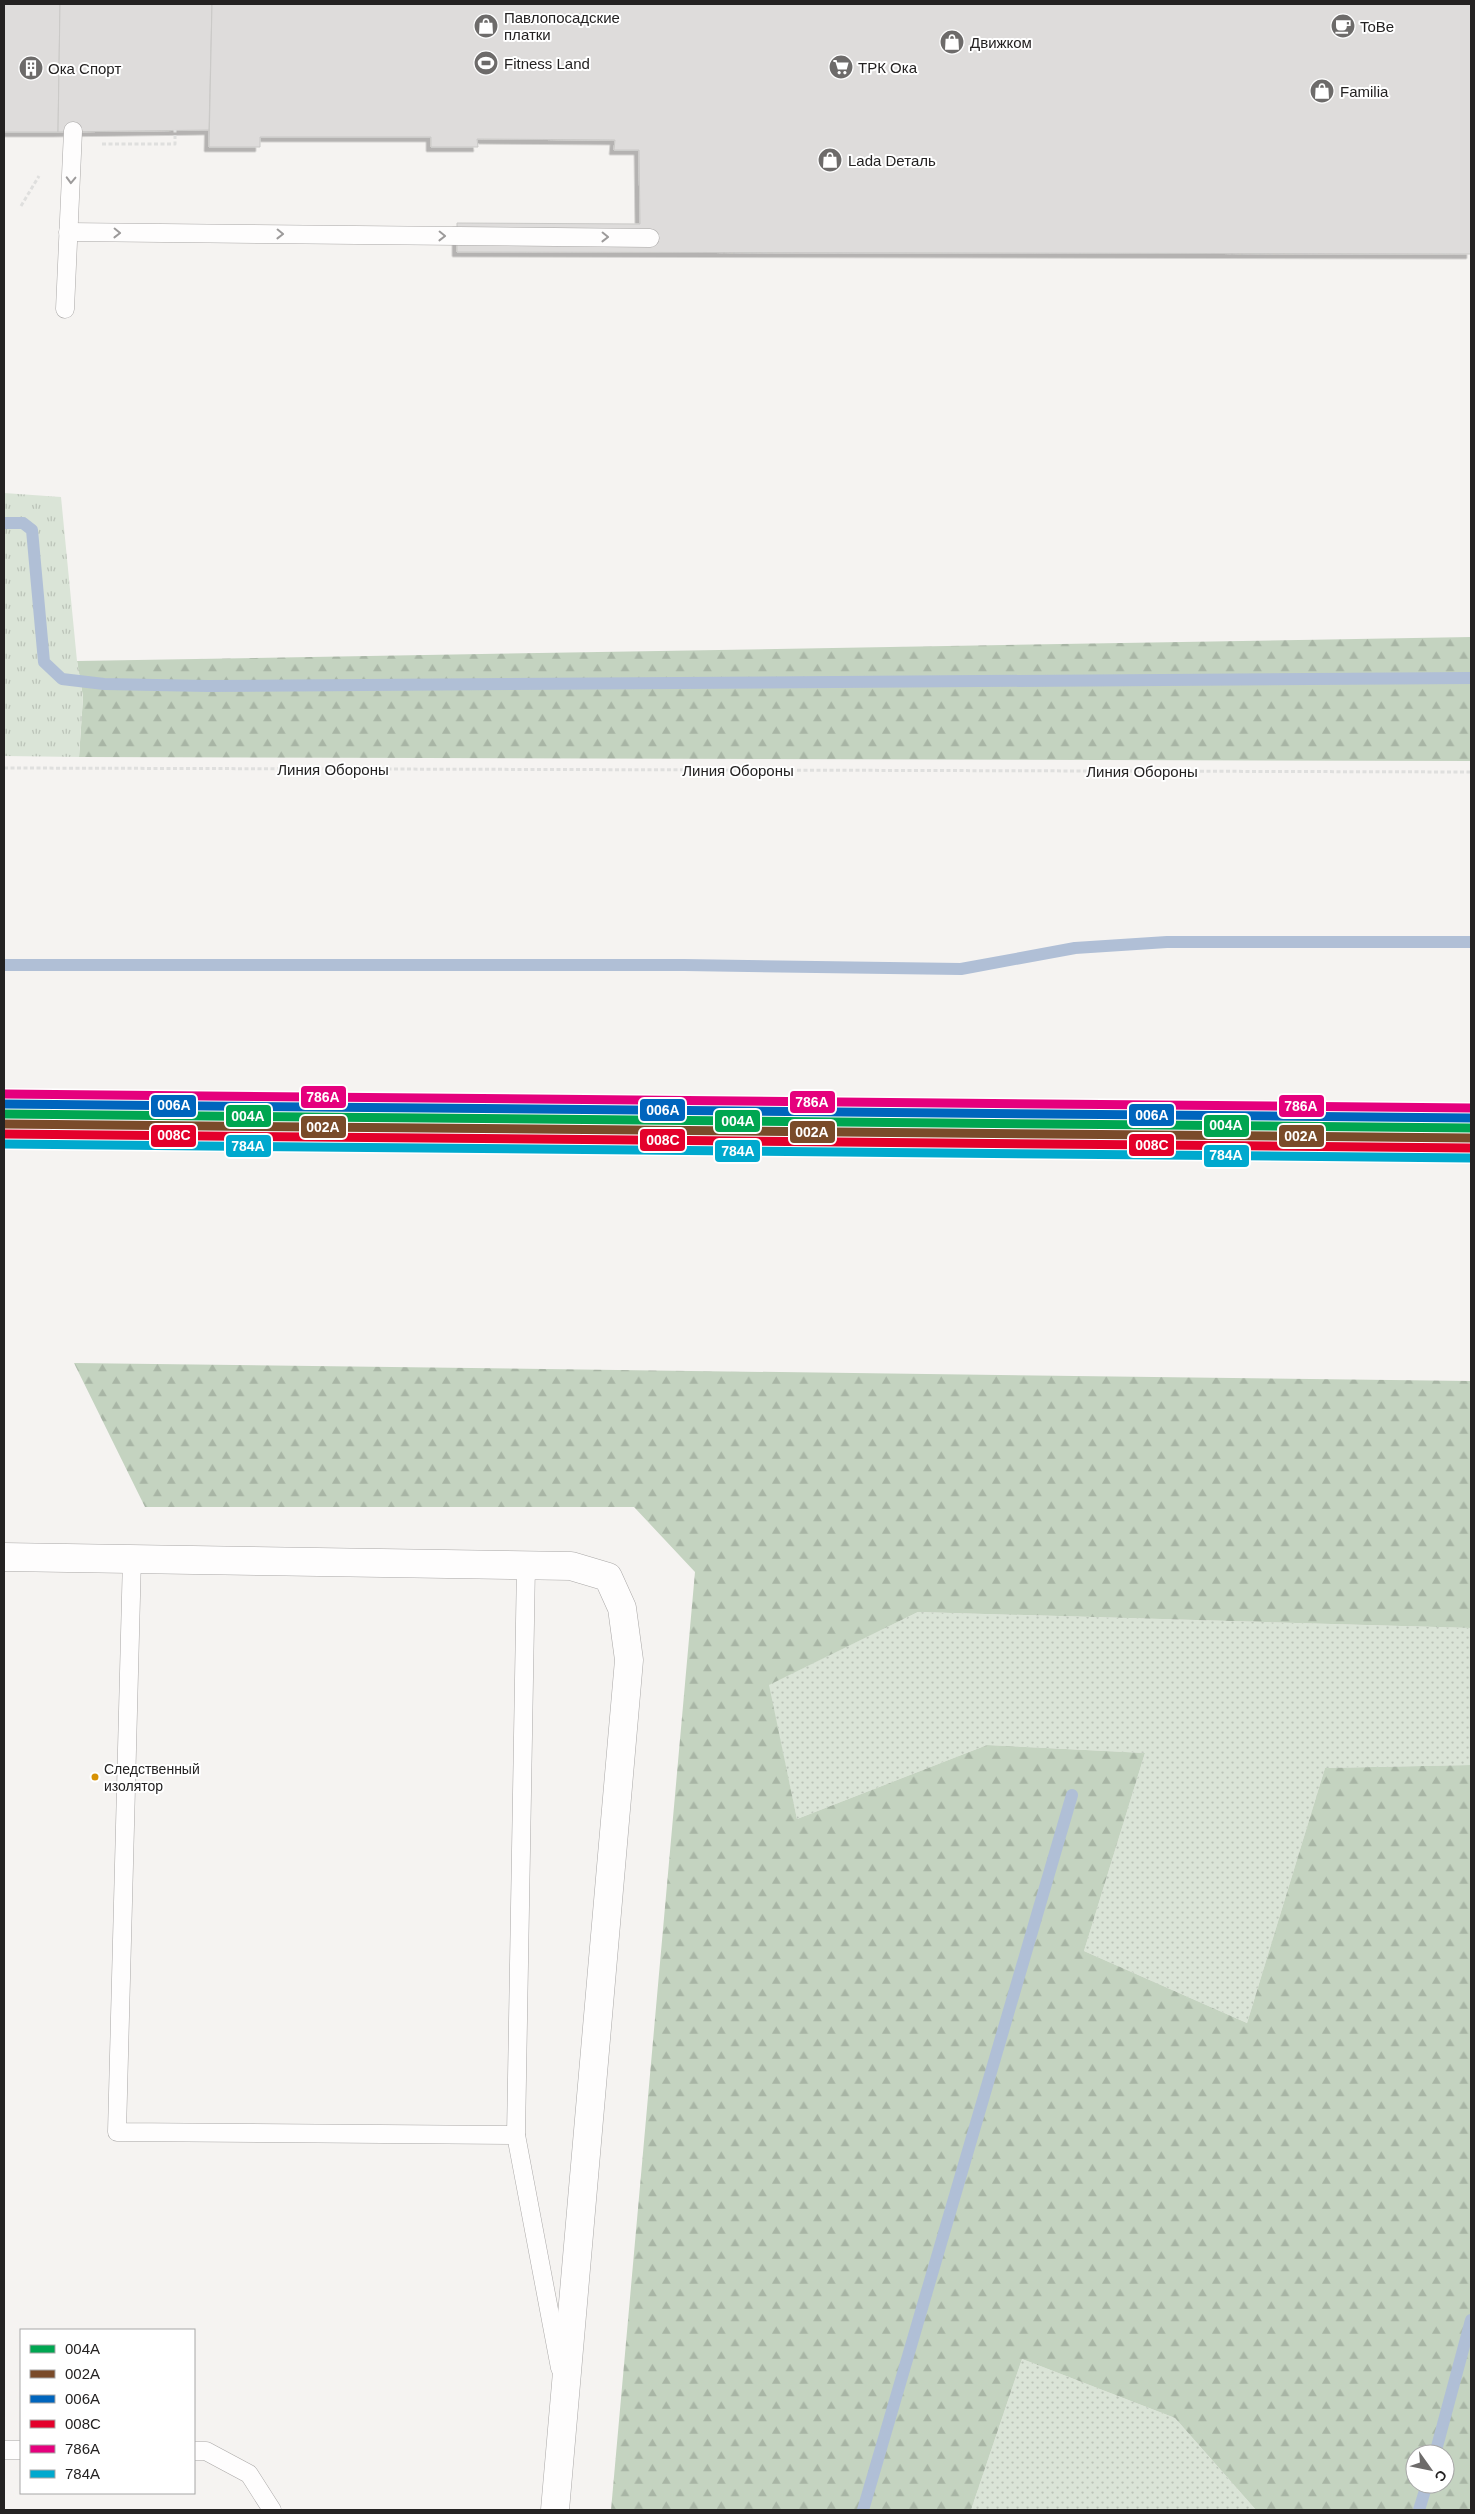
<svg xmlns="http://www.w3.org/2000/svg" width="1475" height="2514" viewBox="0 0 1475 2514" font-family="Arial,sans-serif">
	<style>
		.grass { fill: url(#grass-dots) }
		.forest { fill: url(#forest-firs); fill-rule: evenodd }
		.park { fill: url(#park-tufts) }
		.lines { fill: none; stroke-linecap: round; stroke-linejoin: round }
		.stream { stroke: #b0bfd6; stroke-width: 12 }
		.building { fill: #dedcdb; stroke: #cac9c7; filter: url(#shadow) }
		.service-casing { stroke: #aaa8a7; stroke-width: 19 }
		.minor-casing { stroke: #aaa8a7; stroke-width: 29 }
		.path { stroke: #dfdfde; stroke-width: 3; stroke-dasharray: 4 2.5; stroke-linecap: butt }
		.service { stroke: #fefdfd; stroke-width: 18 }
		.minor { stroke: #fefdfd; stroke-width: 28 }
		.rail-1-casing { stroke: #fff; stroke-width: 12 }
		.rail-2-casing { stroke: #fff; stroke-width: 12 }
		.rail-3-casing { stroke: #fff; stroke-width: 12 }
		.rail-4-casing { stroke: #fff; stroke-width: 12 }
		.rail-5-casing { stroke: #fff; stroke-width: 12 }
		.rail-6-casing { stroke: #fff; stroke-width: 12 }
		.rail-1 { stroke: #00a651; stroke-width: 9 }
		.rail-2 { stroke: #7a4b2a; stroke-width: 9 }
		.rail-3 { stroke: #0065bd; stroke-width: 9 }
		.rail-4 { stroke: #e4002b; stroke-width: 9 }
		.rail-5 { stroke: #e5007d; stroke-width: 9 }
		.rail-6 { stroke: #00a9ce; stroke-width: 9 }
		.oneway { stroke: #9c9a9a }
		.bus-dot { fill: #d79205; stroke: #fff; stroke-width: 2 }
		.labels { text-anchor: middle; dominant-baseline: central; stroke-width: 4; stroke-linejoin: round; paint-order: stroke }
		.bus-label { font-size: 14px; fill: #242222; stroke: #fff; text-anchor: start }
		.poi-label { font-size: 15px; fill: #242222; stroke: #fff; text-anchor: start }
		.street-label { font-size: 15px; fill: #242222; stroke: #fff }
		.line-badge { stroke: #fff; stroke-width: 2 }
		.badge-label { font-size: 14px; text-anchor: middle; font-weight: bold; fill: #fff }
	</style>
	<defs>
		<pattern id="grass-dots" width="8" height="8" patternUnits="userSpaceOnUse" patternTransform="scale(1.25)"><rect width="8" height="8" fill="#dae4d7"/><path d="M2 2h.1M6 6h.1" fill="none" stroke="#bbc3b8" stroke-width="1.8" stroke-linecap="round"/></pattern>
		<pattern id="forest-firs" width="22" height="20" patternUnits="userSpaceOnUse" patternTransform="scale(1.25)"><rect width="22" height="20" fill="#c4d3c0"/><path d="M5 1l3.5 6h-7zM16 11l3.5 6h-7z" fill="#a8b5a5"/></pattern>
		<pattern id="park-tufts" width="24" height="20" patternUnits="userSpaceOnUse" patternTransform="scale(1.25)"><rect width="24" height="20" fill="#dae4d7"/><path d="M3 7l-1-3M5 7V3M7 7l1-3M15 17l-1-3M17 17v-4M19 17l1-3" fill="none" stroke="#bbc3b8"/></pattern>
		<filter id="shadow"><feDropShadow dx="-4.5" dy="4.5" stdDeviation="0" flood-color="#0004"/></filter>
	</defs>
	<rect width="100%" height="100%" fill="#f5f3f1"/>
	<g class="grass">
		<polygon points="918,1612 1471,1628 1471,1765 1325,1768 1247,2023 1084,1951 1145,1753 987,1745 797,1819 768,1685"/>
		<polygon points="1022,2359 1175,2418 1256,2510 971,2510"/>
	</g>
	<g class="forest">
		<polygon points="1471,637 1471,761 79,757 83,697 77,661"/>
		<path d="M 74,1363 L 1471,1381 L 1471,1628 L 918,1612 L 769,1685 L 797,1819 L 987,1745 L 1145,1753 L 1084,1951 L 1247,2023 L 1325,1768 L 1471,1765 L 1471,2510 L 1256,2510 L 1175,2418 L 1022,2359 L 971,2510 L 611,2510 L 695,1572 L 634,1507 L 145,1507 ZM 1415,2454 L 1445,2454 L 1445,2484 L 1415,2484 Z"/>
	</g>
	<polygon class="park" points="4,493 61,497 77,661 83,697 79,757 4,756"/>
	<g class="lines">
		<g class="stream">
			<polyline points="4,523 23,523 32,530 44,662 62,679 104,684 208,686 1471,678"/>
			<polyline points="4,965 684,965 961,969 1075,948 1167,942 1471,942"/>
			<polyline points="1435,2454 1471,2320"/>
			<polyline points="863,2510 1072,1795"/>
			<polyline points="1419,2510 1427,2484"/>
		</g>
	</g>
	<g class="building">
		<polygon points="4,4 60,4 58,132 4,132"/>
		<polygon points="60,4 212,4 209,130 58,132"/>
		<polygon points="212,4 1471,4 1471,254 457,252 457,223 640,224 639,150 614,150 615,140 477,139 478,147 431,147 431,137 260,137 260,147 209,147"/>
	</g>
	<g class="lines">
		<defs>
			<g id="service">
				<polyline points="68,232 650,238"/>
				<polyline points="65,309 73,131"/>
				<polyline points="132,1558 117,2132 516,2135"/>
				<polyline points="526,1565 516,2135 560,2368"/>
				<polyline points="4,2450 21,2450"/>
				<polyline points="194,2451 206,2451 249,2474 272,2510"/>
			</g>
			<polyline id="minor" points="4,1557 571,1566 608,1577 622,1608 629,1660 555,2510"/>
		</defs>
		<use href="#service" class="service-casing"/>
		<use href="#minor" class="minor-casing"/>
		<g class="path">
			<polyline points="102,144 175,144 175,130"/>
			<polyline points="21,206 39,176"/>
			<polyline points="4,768 1471,772"/>
		</g>
		<use href="#service" class="service"/>
		<use href="#minor" class="minor"/>
		<defs>
			<polyline id="rail-1" points="4,1114 1471,1128"/>
			<polyline id="rail-2" points="4,1124 1471,1138"/>
			<polyline id="rail-3" points="4,1104 1471,1118"/>
			<polyline id="rail-4" points="4,1134 1471,1148"/>
			<polyline id="rail-5" points="4,1094 1471,1108"/>
			<polyline id="rail-6" points="4,1144 1471,1158"/>
		</defs>
		<use href="#rail-1" class="rail-1-casing"/>
		<use href="#rail-2" class="rail-2-casing"/>
		<use href="#rail-3" class="rail-3-casing"/>
		<use href="#rail-4" class="rail-4-casing"/>
		<use href="#rail-5" class="rail-5-casing"/>
		<use href="#rail-6" class="rail-6-casing"/>
		<use href="#rail-1" class="rail-1"/>
		<use href="#rail-2" class="rail-2"/>
		<use href="#rail-3" class="rail-3"/>
		<use href="#rail-4" class="rail-4"/>
		<use href="#rail-5" class="rail-5"/>
		<use href="#rail-6" class="rail-6"/>
	</g>
	<defs><path id="oneway-chevron" d="M-2-3.5L2.5 0L-2 3.5" fill="none" stroke-width="1.6" stroke-linecap="round" stroke-linejoin="round" transform="scale(1.25)"/></defs>
	<g class="oneway">
		<use href="#oneway-chevron" transform="translate(71 180) rotate(92)"/>
		<use href="#oneway-chevron" transform="translate(117 233) rotate(1)"/>
		<use href="#oneway-chevron" transform="translate(280 234) rotate(1)"/>
		<use href="#oneway-chevron" transform="translate(442 236) rotate(1)"/>
		<use href="#oneway-chevron" transform="translate(605 237) rotate(1)"/>
	</g>
	<defs>
		<symbol id="shop-disc" viewBox="-11 -11 22 22"><circle r="9.5" fill="#6d6b6a" stroke="#fff"/><path d="M-5-2.5h2.3a2.7 3.5 0 0 1 5.4 0H5L5.5 6h-11ZM-1.5-2.5h3a1.5 2.3 0 0 0-3 0Z" fill="#fff"/></symbol>
		<symbol id="cafe-disc" viewBox="-11 -11 22 22"><circle r="9.5" fill="#6d6b6a" stroke="#fff"/><path d="M-5.5-4.5H6V0H3Q3 3.5 0 3.5H-2.5Q-5.5 3.5-5.5 0ZM3-3.2v2h1.7v-2ZM-6 4.5H4V6H-6Z" fill="#fff"/></symbol>
		<symbol id="stadium-disc" viewBox="-11 -11 22 22"><circle r="9.5" fill="#6d6b6a" stroke="#fff"/><path d="M0-5a6.5 5 0 1 0 0 10a6.5 5 0 1 0 0-10ZM-3.5-1.8h7v3.6h-7Z" fill="#fff"/></symbol>
		<symbol id="supermarket-disc" viewBox="-11 -11 22 22"><circle r="9.5" fill="#6d6b6a" stroke="#fff"/><path d="M-6-5.5h2.5l.6 2H6L4.5 2H-2.5L-4.4-4H-6ZM-1.5 3.2a1.3 1.3 0 1 0 .1 0ZM3 3.2a1.3 1.3 0 1 0 .1 0Z" fill="#fff"/></symbol>
		<symbol id="building-disc" viewBox="-11 -11 22 22"><circle r="9.5" fill="#6d6b6a" stroke="#fff"/><path d="M-4-6H4V6H1V3H-1V6H-4ZM-2.5-4.3h1.7v1.8h-1.7ZM.8-4.3h1.7v1.8H.8ZM-2.5-1h1.7V.8h-1.7ZM.8-1h1.7V.8H.8Z" fill="#fff"/></symbol>
	</defs>
	<g fill-rule="evenodd">
		<use href="#shop-disc" x="472" y="12" width="28" height="28"/>
		<use href="#cafe-disc" x="1329" y="12" width="28" height="28"/>
		<use href="#shop-disc" x="938" y="28" width="28" height="28"/>
		<use href="#stadium-disc" x="472" y="49" width="28" height="28"/>
		<use href="#supermarket-disc" x="827" y="53" width="28" height="28"/>
		<use href="#building-disc" x="17" y="54" width="28" height="28"/>
		<use href="#shop-disc" x="1308" y="77" width="28" height="28"/>
		<use href="#shop-disc" x="816" y="146" width="28" height="28"/>
	</g>
	<circle class="bus-dot" cx="95" cy="1777" r="4.5"/>
	<g class="labels">
		<g class="bus-label">
			<text x="104" y="1769">Следственный<tspan x="104" dy="17">изолятор</tspan></text>
		</g>
		<g class="poi-label">
			<text x="504" y="17">Павлопосадские<tspan x="504" dy="17">платки</tspan></text>
			<text x="1360" y="26">ToBe</text>
			<text x="970" y="42">Движком</text>
			<text x="504" y="63">Fitness Land</text>
			<text x="858" y="67">ТРК Ока</text>
			<text x="48" y="68">Ока Спорт</text>
			<text x="1340" y="91">Familia</text>
			<text x="848" y="160">Lada Dеталь</text>
		</g>
		<g class="street-label">
			<text x="333" y="769">Линия Обороны</text>
			<text x="738" y="770">Линия Обороны</text>
			<text x="1142" y="771">Линия Обороны</text>
		</g>
	</g>
	<g class="line-badge">
		<rect x="300" y="1085" width="47" height="24" rx="5" fill="#e5007d"/>
		<rect x="789" y="1090" width="47" height="24" rx="5" fill="#e5007d"/>
		<rect x="150" y="1094" width="47" height="24" rx="5" fill="#0065bd"/>
		<rect x="1278" y="1094" width="47" height="24" rx="5" fill="#e5007d"/>
		<rect x="639" y="1098" width="47" height="24" rx="5" fill="#0065bd"/>
		<rect x="1128" y="1103" width="47" height="24" rx="5" fill="#0065bd"/>
		<rect x="225" y="1104" width="47" height="24" rx="5" fill="#00a651"/>
		<rect x="714" y="1109" width="47" height="24" rx="5" fill="#00a651"/>
		<rect x="1203" y="1114" width="47" height="24" rx="5" fill="#00a651"/>
		<rect x="300" y="1115" width="47" height="24" rx="5" fill="#7a4b2a"/>
		<rect x="789" y="1120" width="47" height="24" rx="5" fill="#7a4b2a"/>
		<rect x="150" y="1124" width="47" height="24" rx="5" fill="#e4002b"/>
		<rect x="1278" y="1124" width="47" height="24" rx="5" fill="#7a4b2a"/>
		<rect x="639" y="1128" width="47" height="24" rx="5" fill="#e4002b"/>
		<rect x="1128" y="1133" width="47" height="24" rx="5" fill="#e4002b"/>
		<rect x="225" y="1134" width="47" height="24" rx="5" fill="#00a9ce"/>
		<rect x="714" y="1139" width="47" height="24" rx="5" fill="#00a9ce"/>
		<rect x="1203" y="1144" width="47" height="24" rx="5" fill="#00a9ce"/>
	</g>
	<g class="badge-label">
		<text x="323" y="1102">786А</text>
		<text x="812" y="1107">786А</text>
		<text x="174" y="1110">006А</text>
		<text x="1301" y="1111">786А</text>
		<text x="663" y="1115">006А</text>
		<text x="1152" y="1120">006А</text>
		<text x="248" y="1121">004А</text>
		<text x="738" y="1126">004А</text>
		<text x="1226" y="1130">004А</text>
		<text x="323" y="1132">002А</text>
		<text x="812" y="1137">002А</text>
		<text x="174" y="1140">008С</text>
		<text x="1301" y="1141">002А</text>
		<text x="663" y="1145">008С</text>
		<text x="1152" y="1150">008С</text>
		<text x="248" y="1151">784А</text>
		<text x="738" y="1156">784А</text>
		<text x="1226" y="1160">784А</text>
	</g>
	<rect width="1475" height="2514" fill="none" stroke="#242222" stroke-width="10"/>
	<rect x="20" y="2329" width="175" height="165" fill="#ffffff" stroke="#a7a7a7"/>
	<rect x="30" y="2345" width="25" height="8" fill="#00a651" stroke="#a7a7a7"/>
	<text x="65" y="2354" font-size="15" fill="#242222">004А</text>
	<rect x="30" y="2370" width="25" height="8" fill="#7a4b2a" stroke="#a7a7a7"/>
	<text x="65" y="2379" font-size="15" fill="#242222">002А</text>
	<rect x="30" y="2395" width="25" height="8" fill="#0065bd" stroke="#a7a7a7"/>
	<text x="65" y="2404" font-size="15" fill="#242222">006А</text>
	<rect x="30" y="2420" width="25" height="8" fill="#e4002b" stroke="#a7a7a7"/>
	<text x="65" y="2429" font-size="15" fill="#242222">008С</text>
	<rect x="30" y="2445" width="25" height="8" fill="#e5007d" stroke="#a7a7a7"/>
	<text x="65" y="2454" font-size="15" fill="#242222">786А</text>
	<rect x="30" y="2470" width="25" height="8" fill="#00a9ce" stroke="#a7a7a7"/>
	<text x="65" y="2479" font-size="15" fill="#242222">784А</text>
	<g transform="translate(1430 2469) rotate(123)"><circle r="24" fill="#ffffff" stroke="#a7a7a7"/>
	<path d="M0-4L9 19L0 12L-9 19Z" fill="#6d6b6a"/>
	<text y="-8" font-size="14" font-weight="bold" text-anchor="middle" fill="#242222">С</text>
	</g>
</svg>
